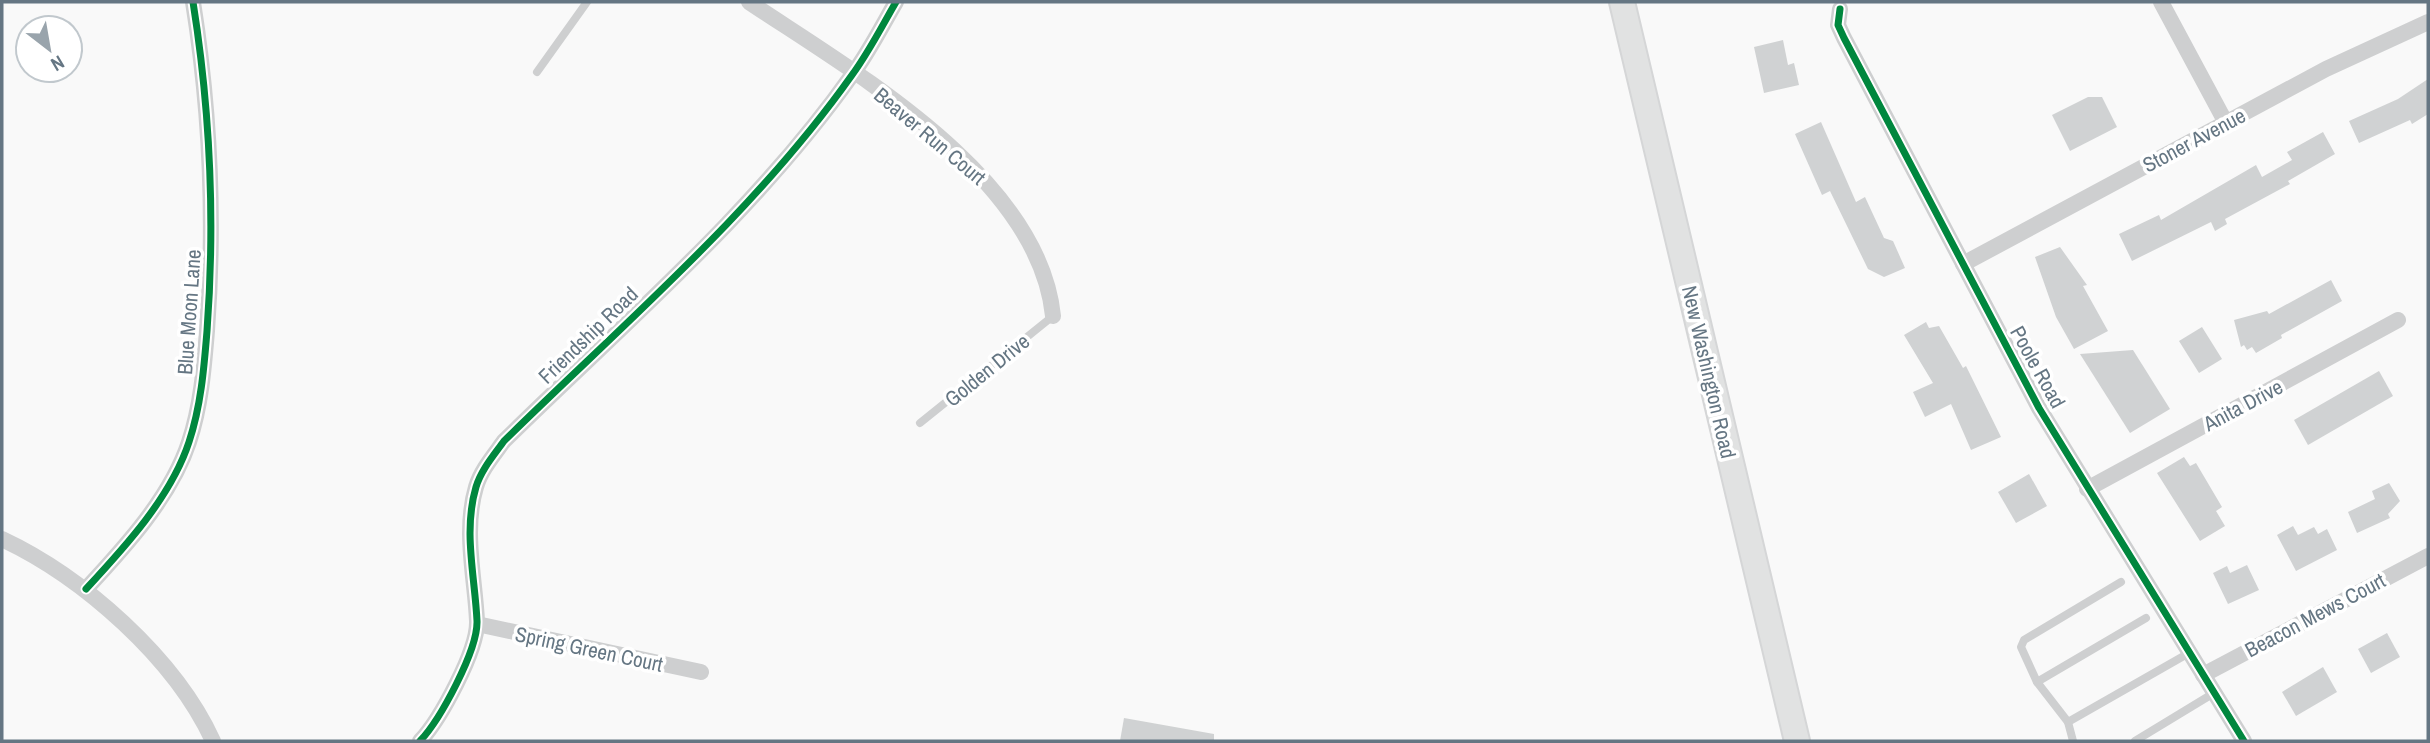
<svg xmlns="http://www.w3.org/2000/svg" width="2430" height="743" viewBox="0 0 2430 743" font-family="'Archivo Narrow',sans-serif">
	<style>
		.building { fill: #d0d2d3 }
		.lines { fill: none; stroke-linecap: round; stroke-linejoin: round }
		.primary-casing { stroke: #d5d6d7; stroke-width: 28 }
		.service { stroke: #cecfd0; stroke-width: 8 }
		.minor { stroke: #cecfd0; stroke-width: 16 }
		.primary { stroke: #e1e2e2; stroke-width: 24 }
		.cycleway-casing { stroke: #fff; stroke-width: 11 }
		.cycleway { stroke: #00873e; stroke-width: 7 }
		.labels { text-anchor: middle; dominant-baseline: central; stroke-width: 7; stroke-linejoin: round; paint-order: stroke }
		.street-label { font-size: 21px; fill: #657683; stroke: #fff }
	</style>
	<rect width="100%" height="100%" fill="#f9f9f9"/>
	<g class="building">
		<polygon points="1783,40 1788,65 1794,63 1799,85 1764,93 1754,47"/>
		<polygon points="2428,79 2428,114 2412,124 2410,120 2359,143 2349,121 2398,99"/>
		<polygon points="2088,97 2102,97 2117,127 2070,151 2052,115"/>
		<polygon points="1821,122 1856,202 1865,197 1884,238 1893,241 1905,268 1884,277 1868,269 1830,191 1822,195 1795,134"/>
		<polygon points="2323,132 2335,154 2288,181 2290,184 2225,219 2227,224 2215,231 2211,222 2132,261 2119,234 2159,215 2161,220 2256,165 2262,177 2292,160 2287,152"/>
		<polygon points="2060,247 2087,285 2083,286 2108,331 2074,349 2056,317 2035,257"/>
		<polygon points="2331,280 2342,301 2281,335 2282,338 2256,353 2252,347 2247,350 2244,345 2241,347 2234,320 2267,311 2269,314"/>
		<polygon points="1926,322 1929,328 1939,326 1963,368 1966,366 2001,437 1971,450 1951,404 1925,417 1913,392 1933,383 1904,335"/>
		<polygon points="2202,327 2222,359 2199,373 2179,341"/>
		<polygon points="2133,350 2170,409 2130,433 2080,354"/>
		<polygon points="2379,371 2393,396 2308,445 2294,420"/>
		<polygon points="2184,457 2190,466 2196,463 2222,507 2216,511 2225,526 2200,541 2157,473"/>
		<polygon points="2029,474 2047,506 2016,523 1998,492"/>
		<polygon points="2389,483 2400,501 2388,514 2390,518 2357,533 2348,512 2375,499 2372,491"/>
		<polygon points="2293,526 2298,535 2314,527 2318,534 2327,529 2337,550 2296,571 2277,535"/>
		<polygon points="2247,565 2259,590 2228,604 2213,573 2227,566 2230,573"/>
		<polygon points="2387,633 2400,657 2371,673 2358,649"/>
		<polygon points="2323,667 2337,692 2296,716 2282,692"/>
		<polygon points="1124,718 1214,734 1214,741 1120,741"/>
	</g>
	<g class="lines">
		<defs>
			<polyline id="primary" points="1622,2 1797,741"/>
		</defs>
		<use href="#primary" class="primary-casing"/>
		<g class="service">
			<polyline points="537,72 587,2"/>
			<polyline points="920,423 1053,316"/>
			<polyline points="2037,682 2021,647 2024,640 2121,582"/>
			<polyline points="2068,722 2037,682 2146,618"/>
			<polyline points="2073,741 2068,722 2189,653"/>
			<polyline points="2135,741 2214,693"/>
		</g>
		<g class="minor">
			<path d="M 749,2 C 855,73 1039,177 1053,316"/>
			<polyline points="2161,2 2226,123"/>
			<polyline points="1840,9 1838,25 1844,38 2039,408 2244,741"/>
			<polyline points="1963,264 2326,69 2428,22"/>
			<polyline points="2087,489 2398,320"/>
			<path d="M 2,539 C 83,577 175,658 213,741"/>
			<path d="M 86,589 C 125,547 171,497 189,442 C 201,406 204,368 207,331 C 215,223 210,109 193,2"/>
			<polyline points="477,624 701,672"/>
			<polyline points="2203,675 2428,556"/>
			<path d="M 420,741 C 440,720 478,650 477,621 C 475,577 463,531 476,487 C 481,470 494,455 504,441 C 623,324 755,212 852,75 C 869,52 882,26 896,2"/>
		</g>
		<use href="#primary" class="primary"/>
		<defs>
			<g id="cycleway">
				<polyline points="1840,9 1838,25 1844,38 2039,408 2244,741"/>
				<path d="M 86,589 C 125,547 171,497 189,442 C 201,406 204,368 207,331 C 215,223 210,109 193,2"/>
				<path d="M 420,741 C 440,720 478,650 477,621 C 475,577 463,531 476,487 C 481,470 494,455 504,441 C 623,324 755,212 852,75 C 869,52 882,26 896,2"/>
			</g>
		</defs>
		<use href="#cycleway" class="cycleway-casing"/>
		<use href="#cycleway" class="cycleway"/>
	</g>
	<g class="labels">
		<g class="street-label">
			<text transform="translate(930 136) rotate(40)">Beaver Run Court</text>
			<text transform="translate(2194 140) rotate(-28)">Stoner Avenue</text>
			<text transform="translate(189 312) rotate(-86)">Blue Moon Lane</text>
			<text transform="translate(588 335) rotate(-44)">Friendship Road</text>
			<text transform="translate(2038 367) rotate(61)">Poole Road</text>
			<text transform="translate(987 370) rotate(-39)">Golden Drive</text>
			<text transform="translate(1709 372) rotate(77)">New Washington Road</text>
			<text transform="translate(2243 405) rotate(-28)">Anita Drive</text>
			<text transform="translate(2315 615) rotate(-28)">Beacon Mews Court</text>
			<text transform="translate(589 649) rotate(12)">Spring Green Court</text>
		</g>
	</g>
	<rect width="2430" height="743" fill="none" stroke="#657683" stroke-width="7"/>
	<g transform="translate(49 49) rotate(149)"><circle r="33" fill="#ffffff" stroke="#c1c8cd" stroke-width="2"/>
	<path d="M0-5L12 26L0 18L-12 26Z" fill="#99a4ac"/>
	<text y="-10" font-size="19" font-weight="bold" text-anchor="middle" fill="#657683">N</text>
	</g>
</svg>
